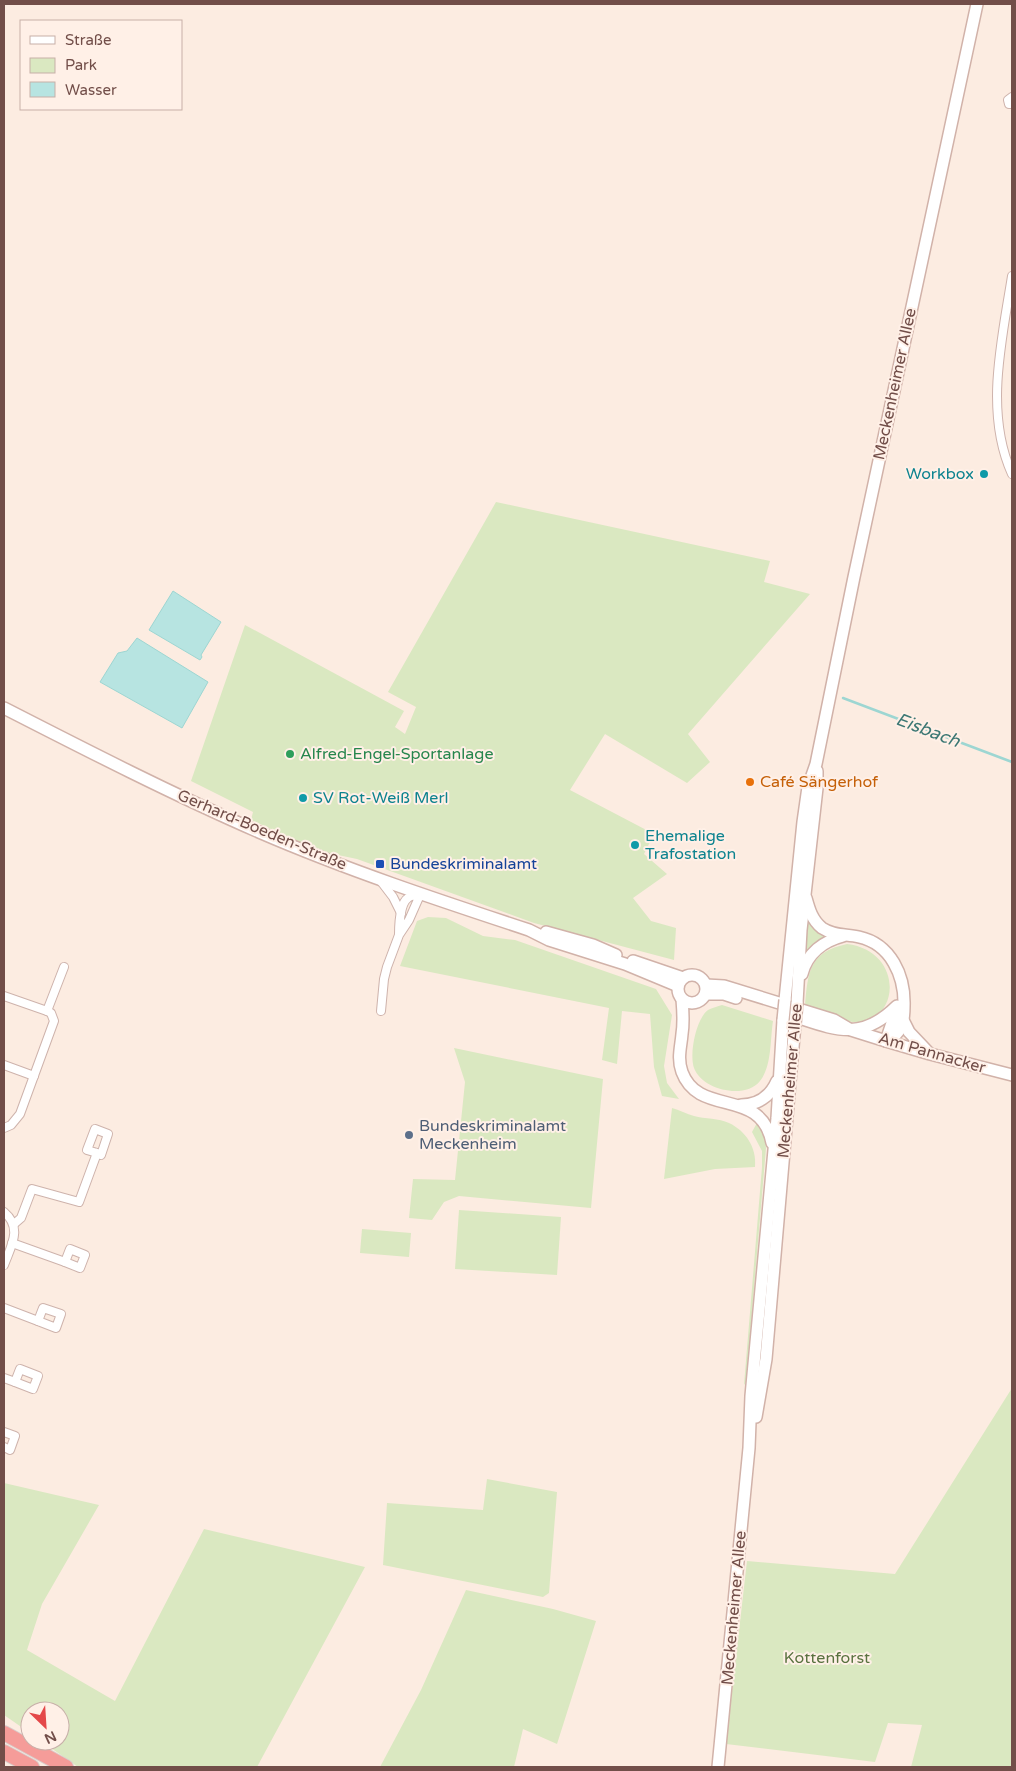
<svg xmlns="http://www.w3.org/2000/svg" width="1016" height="1771" viewBox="0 0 1016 1771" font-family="'Varela Round',sans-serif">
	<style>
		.green { fill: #dae8c1 }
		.water { fill: #b7e4e1; stroke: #9dd6d2 }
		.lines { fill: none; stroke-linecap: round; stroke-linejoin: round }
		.stream { stroke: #9dd6d2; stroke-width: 2.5 }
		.street-casing { stroke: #ceb3ac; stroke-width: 10 }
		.secondary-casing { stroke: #d1b2a9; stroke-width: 14 }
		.highway-casing { stroke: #d8cdcc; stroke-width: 16 }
		.street { stroke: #fff; stroke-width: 8 }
		.secondary { stroke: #fff; stroke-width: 11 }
		.highway { stroke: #f59c99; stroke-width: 14 }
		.secondary-bridge-casing { stroke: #d1b2a9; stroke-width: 14; stroke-linecap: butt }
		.secondary-bridge { stroke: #fff; stroke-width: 11 }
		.culture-dot { fill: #0f9aa8; stroke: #fff0e7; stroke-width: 2 }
		.leisure-dot { fill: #2e9e5b; stroke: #fff0e7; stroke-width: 2 }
		.food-dot { fill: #e8710a; stroke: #fff0e7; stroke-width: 2 }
		.transit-dot { fill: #1a4fb4; stroke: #fff0e7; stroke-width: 2 }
		.service-dot { fill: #5c6f8a; stroke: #fff0e7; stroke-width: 2 }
		.labels { text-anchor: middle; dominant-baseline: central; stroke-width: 4; stroke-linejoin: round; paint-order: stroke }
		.street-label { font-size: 16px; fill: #724e49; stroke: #fff0e7 }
		.culture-label { font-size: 16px; fill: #0d838f; stroke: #fff0e7; text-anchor: start }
		.leisure-label { font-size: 16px; fill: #27864d; stroke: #fff0e7; text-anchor: start }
		.food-label { font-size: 16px; fill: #c56008; stroke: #fff0e7; text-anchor: start }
		.transit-label { font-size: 16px; fill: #164399; stroke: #fff0e7; text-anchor: start }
		.service-label { font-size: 16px; fill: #4e5e75; stroke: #fff0e7; text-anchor: start }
		.park-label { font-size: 16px; fill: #59723f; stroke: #fff0e7 }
		.water-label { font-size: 18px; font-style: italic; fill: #3d7874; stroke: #fff0e7 }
	</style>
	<rect width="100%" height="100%" fill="#fcece1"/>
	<g class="green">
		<polygon points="496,502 770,561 764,582 810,594 688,734 710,762 687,783 605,734 570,790 654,834 644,854 667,874 633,898 651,921 676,928 674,960 534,923 357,859 319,851 251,820 253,812 191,781 245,625 404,711 395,727 405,734 416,707 388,692"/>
		<polygon points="807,915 830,936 804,958"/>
		<polygon points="428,917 446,918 483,936 515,940 656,989 672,1015 664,1066 667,1083 679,1099 662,1096 654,1067 650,1014 622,1011 617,1064 602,1060 609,1008 400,966 417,921"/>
		<path d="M 847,944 C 905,951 901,1025 853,1022 C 839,1021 819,1010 805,1005 C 808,972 809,952 847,944 Z"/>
		<path d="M 722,1005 L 773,1021 C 770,1040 772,1066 760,1081 C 745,1100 702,1090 694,1068 C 689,1054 696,1019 708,1010 C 712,1008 718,1006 722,1005 Z"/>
		<polygon points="454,1048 603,1079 591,1208 459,1196 444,1202 432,1220 409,1218 413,1179 455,1180 465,1082"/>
		<path d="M 672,1108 C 679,1110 687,1114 694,1116 C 705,1119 719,1118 729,1123 C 746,1131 757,1148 755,1167 L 715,1169 L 664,1179 Z"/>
		<polygon points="758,1121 765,1138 766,1148 746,1382 744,1385 762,1167 762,1151 752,1132"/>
		<polygon points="459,1210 561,1217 557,1275 455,1269"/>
		<polygon points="362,1229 411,1233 409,1257 360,1253"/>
		<polygon points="1012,1388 1012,1767 911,1767 922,1725 888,1723 875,1762 726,1744 747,1561 895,1574"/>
		<polygon points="487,1479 557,1492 549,1593 543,1597 383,1565 387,1503 483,1510"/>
		<polygon points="4,1483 99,1505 42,1604 27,1650 115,1701 204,1529 365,1567 257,1767 78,1767 41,1741 60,1741 60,1711 30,1711 30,1733 4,1715"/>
		<polygon points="466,1590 553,1609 596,1621 557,1744 523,1729 514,1767 380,1767 421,1690"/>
	</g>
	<g class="water">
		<polygon points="173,591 221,622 201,655 202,657 200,660 149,630"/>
		<polygon points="137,638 208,682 182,728 100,682 118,653 127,651"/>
	</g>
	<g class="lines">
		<polyline class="stream" points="843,698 1012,762"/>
		<defs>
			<g id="street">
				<polyline points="1012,97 1008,100 1009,104 1012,104"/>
				<path d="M 1012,276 C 1002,340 984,412 1012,474"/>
				<polyline points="380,880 393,897 401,913"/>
				<polyline points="4,996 47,1011 51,1013 54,1021 20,1114 11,1125 4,1128"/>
				<polyline points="47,1011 64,967"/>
				<path d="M 381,1011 L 384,979 L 387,967 L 399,935 L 409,920 L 420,895 C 416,895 411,895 408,898 C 400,903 399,926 399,935"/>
				<polyline points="4,1065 34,1076"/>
				<path d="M 4,1212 C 23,1228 11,1246 4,1265"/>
				<polyline points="14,1224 21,1218 32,1189 79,1202 97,1153 101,1155 108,1134 95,1129 87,1150 97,1153"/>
				<polyline points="12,1243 65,1262"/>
				<polygon points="70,1249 85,1255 80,1268 65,1262"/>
				<polyline points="4,1308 38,1321"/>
				<polygon points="43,1308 61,1314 56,1328 38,1321"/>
				<polygon points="20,1369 38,1376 33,1389 15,1382"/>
				<polyline points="4,1378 15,1382"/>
				<polyline points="4,1432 15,1436 10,1450 4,1447"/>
			</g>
			<g id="secondary">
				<path d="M 4,708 C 88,751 172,794 259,832 C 347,870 438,900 529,930 L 549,940 L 625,964 L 678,986"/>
				<path d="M 806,898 C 809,909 812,920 822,928 C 834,936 846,934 859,937 C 891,944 905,976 904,1006 C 904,1022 902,1034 886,1041"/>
				<polyline points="546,932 593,945 616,955"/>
				<polyline points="633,961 683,978"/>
				<path d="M 802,974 C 807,953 824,941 843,936"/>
				<circle cx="692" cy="989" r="14"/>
				<polyline points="706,985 724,986 834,1020 851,1030 886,1041 930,1054 1012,1075"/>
				<polyline points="706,994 724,994 736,998"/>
				<path d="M 682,999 C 683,1011 684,1022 682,1034 C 681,1047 677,1058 682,1072 C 699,1118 761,1086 772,1143"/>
				<polyline points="785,1000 803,822 808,787 816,764 854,577 977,4"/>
				<polyline points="797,1003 801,930 817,788 817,771"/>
				<path d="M 787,1014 C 832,1028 859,1044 897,1006"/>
				<polyline points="903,1020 909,1032 928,1052"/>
				<polyline points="886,1041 897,1008"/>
				<path d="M 741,1105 C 757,1105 770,1097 777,1081"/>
				<polyline points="756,1417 766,1359 795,1024"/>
				<polyline points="718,1767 749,1448 751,1396 777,1118 783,1020"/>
			</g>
			<g id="highway">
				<polyline points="4,1733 66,1767"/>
				<polyline points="4,1752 32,1767"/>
			</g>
		</defs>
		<use href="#street" class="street-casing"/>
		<use href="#secondary" class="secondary-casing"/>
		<use href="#highway" class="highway-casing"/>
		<use href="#street" class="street"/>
		<use href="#secondary" class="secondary"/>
		<use href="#highway" class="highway"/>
		<defs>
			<g id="secondary-bridge">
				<polyline points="783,1020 785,1000"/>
				<polyline points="795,1024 797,1003"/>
			</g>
		</defs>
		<use href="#secondary-bridge" class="secondary-bridge-casing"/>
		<use href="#secondary-bridge" class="secondary-bridge"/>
	</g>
	<g class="culture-dot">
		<circle cx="984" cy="474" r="5"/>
		<circle cx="303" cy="798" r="5"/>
		<circle cx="635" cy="845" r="5"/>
	</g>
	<circle class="leisure-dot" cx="290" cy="754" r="5"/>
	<circle class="food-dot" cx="750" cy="782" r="5"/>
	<rect class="transit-dot" x="375" y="859" width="10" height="10" rx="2.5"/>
	<circle class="service-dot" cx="409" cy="1135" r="5"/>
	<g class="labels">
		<g class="street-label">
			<text transform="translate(895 384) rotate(-78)">Meckenheimer Allee</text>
			<text transform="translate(262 830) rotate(23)">Gerhard-Boeden-Straße</text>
			<text transform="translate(932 1053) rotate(16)">Am Pannacker</text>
			<text transform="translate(790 1081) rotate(-85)">Meckenheimer Allee</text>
			<text transform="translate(734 1608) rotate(-85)">Meckenheimer Allee</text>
		</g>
		<g class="culture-label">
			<text x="974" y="474" text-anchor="end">Workbox</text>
			<text x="313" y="798">SV Rot-Weiß Merl</text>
			<text x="645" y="836">Ehemalige<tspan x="645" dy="18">Trafostation</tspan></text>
		</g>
		<g class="leisure-label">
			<text x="300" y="754">Alfred-Engel-Sportanlage</text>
		</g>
		<g class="food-label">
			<text x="760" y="782">Café Sängerhof</text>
		</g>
		<g class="transit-label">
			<text x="390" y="864">Bundeskriminalamt</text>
		</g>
		<g class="service-label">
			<text x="419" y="1126">Bundeskriminalamt<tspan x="419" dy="18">Meckenheim</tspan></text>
		</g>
		<g class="park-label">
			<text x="827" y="1658">Kottenforst</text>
		</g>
		<g class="water-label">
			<text transform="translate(928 730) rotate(21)">Eisbach</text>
		</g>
	</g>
	<rect width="1016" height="1771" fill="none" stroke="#724e49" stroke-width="10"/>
	<rect x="20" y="20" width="162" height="90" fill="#fff0e7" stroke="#c7afa8"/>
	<rect x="30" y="36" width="25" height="8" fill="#ffffff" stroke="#c7afa8"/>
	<text x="65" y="45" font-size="15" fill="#724e49">Straße</text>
	<rect x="30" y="58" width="25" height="15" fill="#dae8c1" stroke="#c7afa8"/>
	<text x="65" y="70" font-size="15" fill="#724e49">Park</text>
	<rect x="30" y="82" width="25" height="15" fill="#b7e4e1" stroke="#c7afa8"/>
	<text x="65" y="95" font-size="15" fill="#724e49">Wasser</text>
	<g transform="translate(45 1726) rotate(155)"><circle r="24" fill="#fff0e7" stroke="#c7afa8"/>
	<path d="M0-4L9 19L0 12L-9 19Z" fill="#e44849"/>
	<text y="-8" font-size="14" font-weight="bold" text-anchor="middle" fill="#724e49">N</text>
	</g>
</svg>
